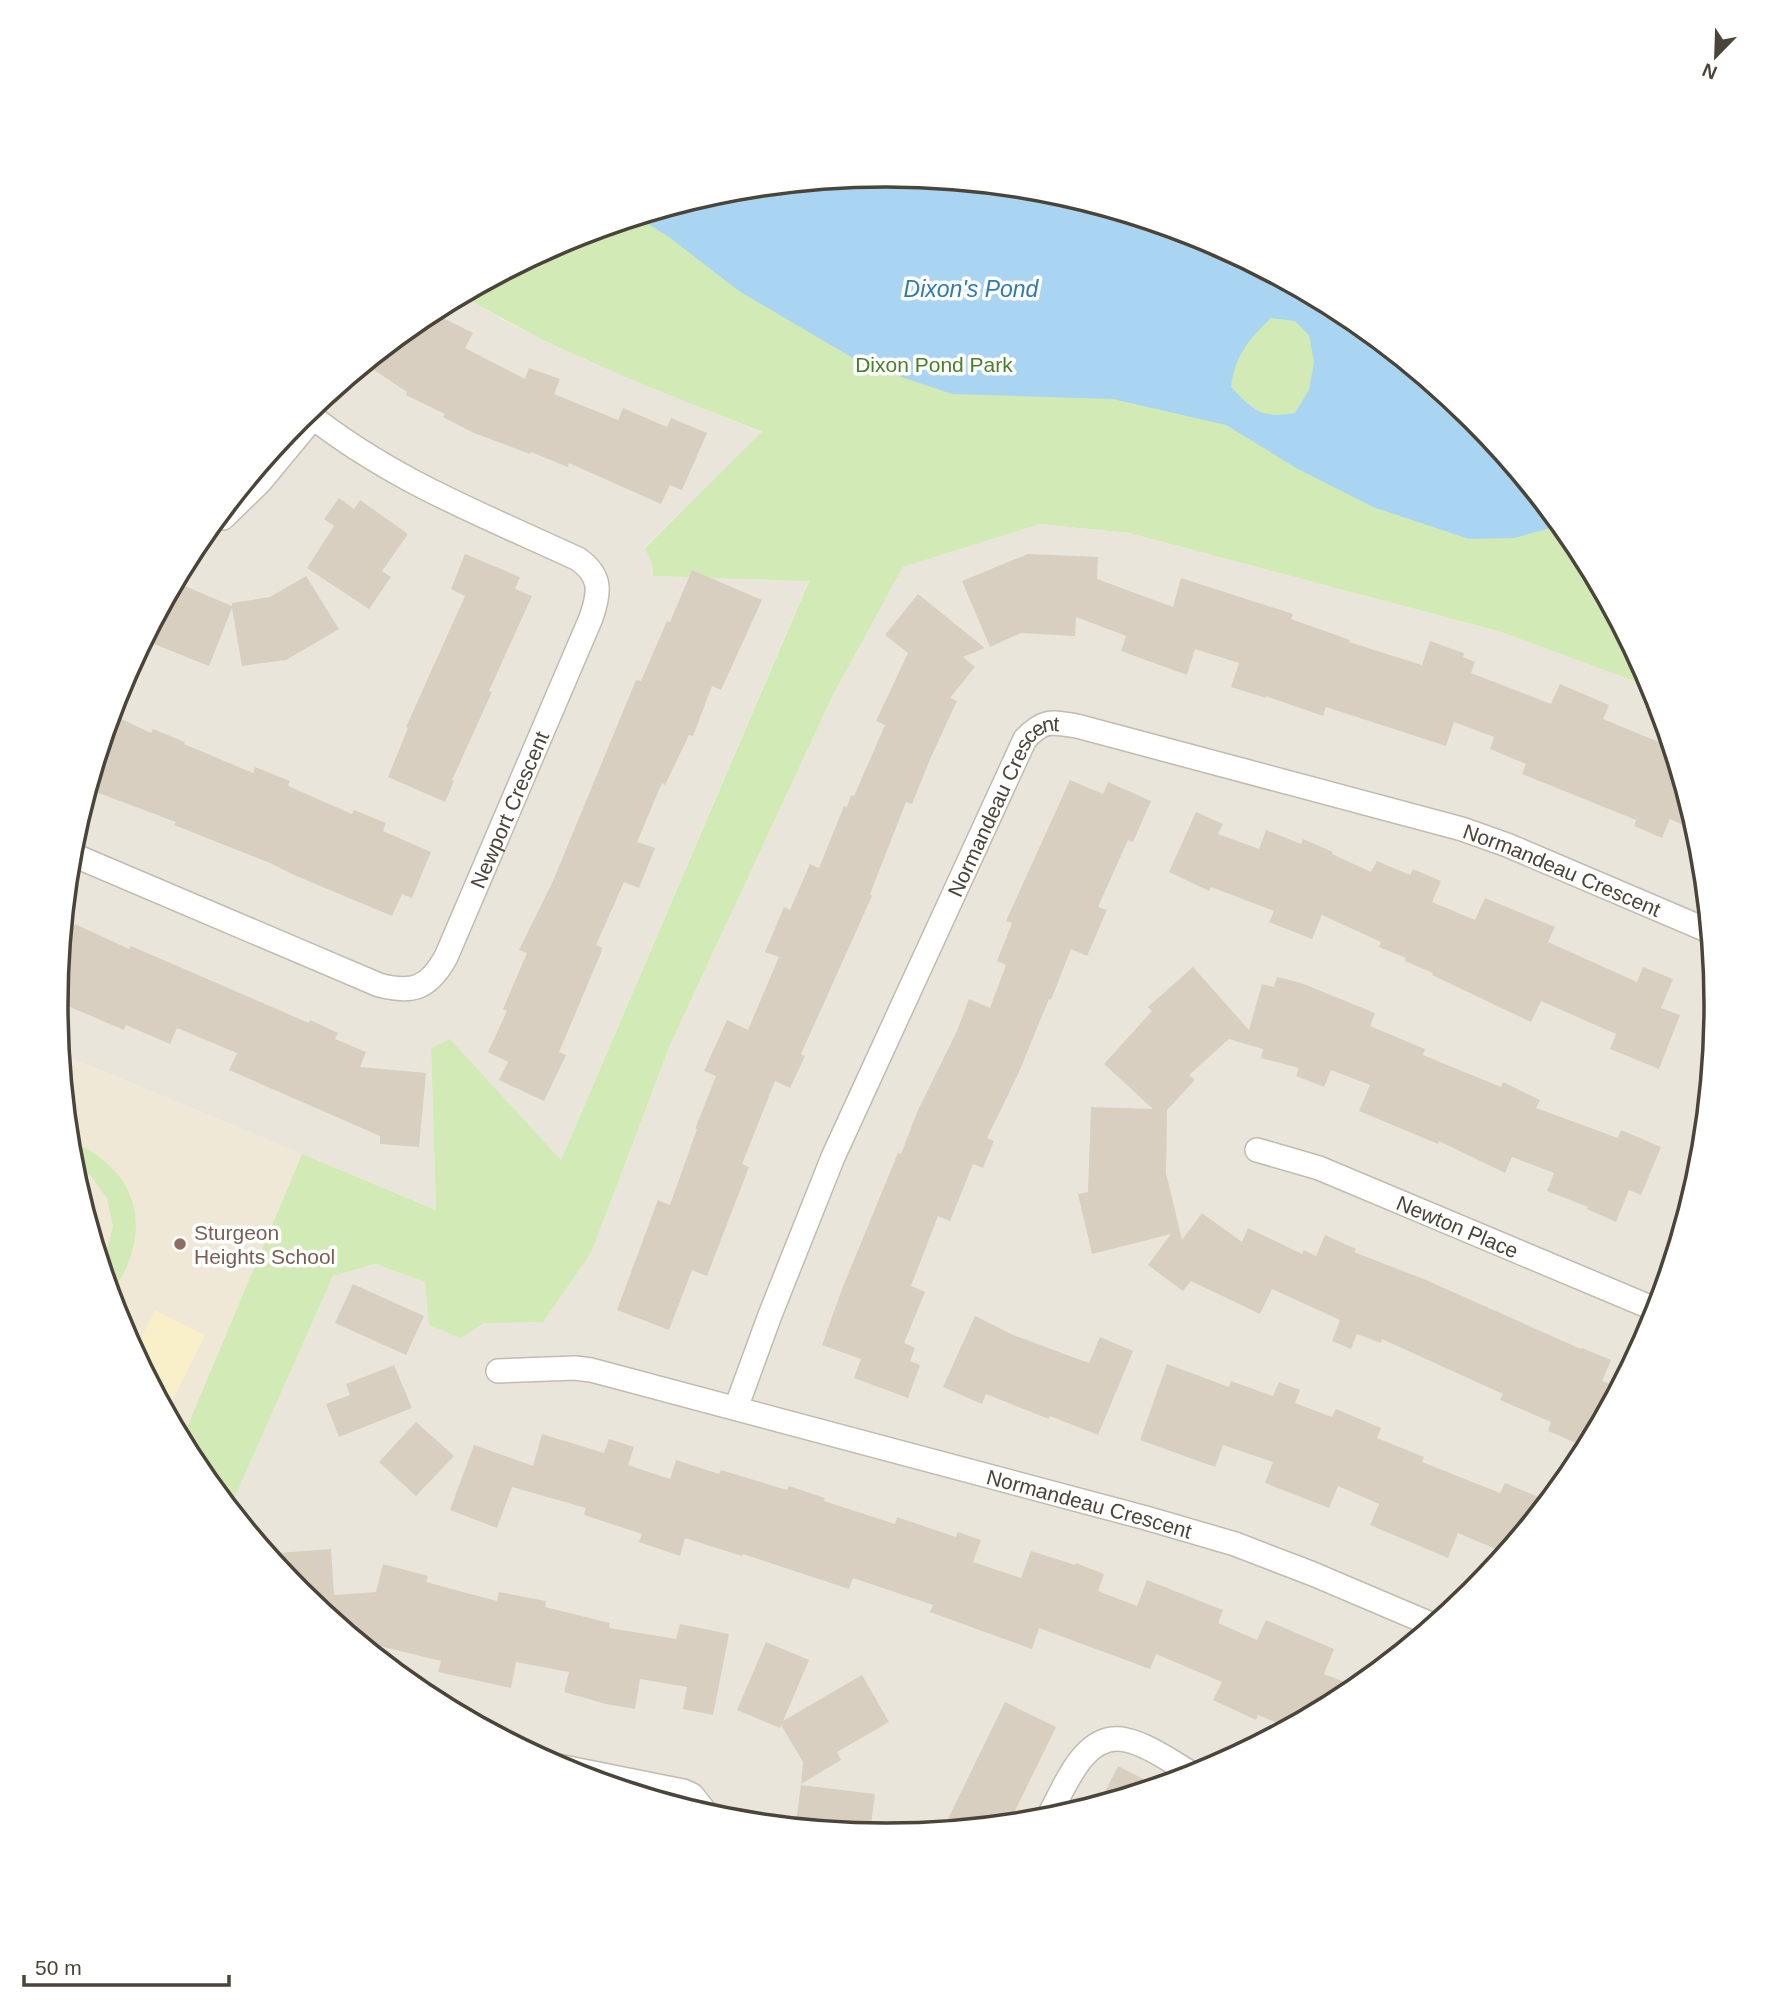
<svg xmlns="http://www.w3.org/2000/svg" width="1772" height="2010" viewBox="0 0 1772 2010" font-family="Helvetica,sans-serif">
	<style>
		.residential { fill: #eae5da }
		.education { fill: #efe8d6 }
		.green { fill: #d2eab5 }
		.sand { fill: #f9efc9 }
		.water { fill: #a9d4f2; fill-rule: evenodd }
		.building { fill: #d8cfc1 }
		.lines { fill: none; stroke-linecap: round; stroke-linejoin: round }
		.minor-casing { stroke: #c2bbae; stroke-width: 26 }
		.minor { stroke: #fff; stroke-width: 23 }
		.education-dot { fill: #8d6e63; stroke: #fff; stroke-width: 2.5 }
		.labels { text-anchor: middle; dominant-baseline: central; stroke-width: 7; stroke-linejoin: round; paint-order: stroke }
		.park-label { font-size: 21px; fill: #4a7f2a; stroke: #fff }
		.street-label { font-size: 21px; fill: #4b4439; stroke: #fff }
		.education-label { font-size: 21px; fill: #785e54; stroke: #fff; text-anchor: start }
		.water-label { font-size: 23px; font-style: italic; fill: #2e7ab2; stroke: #fff }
		.rim { fill: none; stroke: #4b4439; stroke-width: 3.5 }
	</style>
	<rect width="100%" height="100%" fill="#f6f3ec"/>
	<g class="residential">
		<polygon points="462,295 503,320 593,363 763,433 645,547 652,564 653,576 809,580 561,1160 450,1040 431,1048 436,1210 61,1054 56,1005 72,843 119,687 196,544 299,418 425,315"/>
		<polygon points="1040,524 1129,533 1498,631 1653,688 1700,843 1716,1005 1700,1167 1653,1323 1576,1466 1473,1592 1347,1695 1203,1772 1048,1819 886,1835 724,1819 568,1772 425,1695 299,1592 230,1508 333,1276 375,1264 425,1282 430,1325 592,1251 670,1045 833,695 903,567"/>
	</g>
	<polygon class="education" points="61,1054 302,1154 182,1439 119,1322 72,1167"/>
	<g class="green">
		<path d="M 886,175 L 1048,191 L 1204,238 L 1347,315 L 1473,418 L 1576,544 L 1653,688 L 1498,631 L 1129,533 L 1040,524 L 903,567 L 833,695 L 670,1045 L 592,1251 L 543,1322 L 484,1323 L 461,1338 L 429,1325 L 425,1282 L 375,1264 L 333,1276 L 230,1508 L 196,1466 L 182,1439 L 302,1154 L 436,1210 L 431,1048 L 450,1039 L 561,1160 L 809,581 L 653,576 L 652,564 L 645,548 L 762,432 C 661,391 556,353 462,295 L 569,238 L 724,191 Z"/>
		<path d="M 69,1140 C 121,1162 150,1204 129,1261 C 125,1273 117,1284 111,1295 L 101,1264 L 106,1255 L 113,1226 L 107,1198 L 91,1176 L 72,1165 Z"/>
	</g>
	<polygon class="sand" points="155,1310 205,1335 167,1411 135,1351"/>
	<path class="water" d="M 886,175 L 1048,191 L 1204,238 L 1347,315 L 1473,418 L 1561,525 L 1514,538 L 1469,539 L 1373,507 L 1298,469 L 1226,425 L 1113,399 L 952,394 L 863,364 L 739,291 L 669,237 L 637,217 L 724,191 ZM 1271,318 L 1295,321 L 1309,335 L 1314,362 L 1309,390 L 1295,413 C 1261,419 1254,411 1231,387 C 1235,355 1249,339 1271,318 Z"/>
	<g class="building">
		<polygon points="431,312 473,333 465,348 525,379 529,368 560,379 554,394 618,420 623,408 667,427 671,418 707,433 682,490 670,485 661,504 569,463 568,467 531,452 530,454 474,433 443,417 445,414 406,395 407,392 365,364"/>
		<polygon points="339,498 354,509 360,500 408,534 382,571 391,577 369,609 307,568 334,526 324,519"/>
		<polygon points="465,554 520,577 515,589 532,596 489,691 492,692 452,780 454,781 445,802 388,777 408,728 406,727 465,596 451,589"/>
		<polygon points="1028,554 1098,557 1097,579 1173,607 1181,578 1293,614 1291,619 1350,640 1349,642 1422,665 1430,641 1464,653 1463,657 1475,662 1471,673 1551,704 1560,684 1609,705 1603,719 1671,747 1696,831 1670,819 1662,838 1634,826 1636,820 1522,774 1526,764 1490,749 1494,737 1454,722 1446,746 1326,707 1323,716 1266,696 1266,698 1231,687 1239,663 1195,649 1187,675 1121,651 1126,636 1076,617 1075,636 1021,633 990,647 962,581"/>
		<polygon points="692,570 762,600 721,690 712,686 693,736 689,735 665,785 662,783 637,842 655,848 639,888 624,882 596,945 603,948 559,1052 566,1055 544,1101 499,1080 508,1062 488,1052 507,1011 503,1009 527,953 519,950 553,881 636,680 641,681 667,621 670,622"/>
		<polygon points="306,576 339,629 286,660 242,666 232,608 209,666 144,640 175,582 232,606 232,603 270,597"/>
		<polygon points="918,594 985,648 963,657 975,667 950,698 957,701 931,757 912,804 906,802 870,894 872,896 801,1054 805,1056 790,1088 775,1081 742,1164 749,1167 707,1276 692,1270 669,1330 617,1310 658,1200 670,1205 697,1129 695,1129 716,1076 704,1071 727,1020 748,1030 779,957 765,952 784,907 790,910 810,864 819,868 844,806 847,807 851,795 854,796 885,725 876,721 908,653 885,635"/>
		<polygon points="111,714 151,733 153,729 185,742 184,744 253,773 255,767 290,781 288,786 352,814 354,810 386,823 383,831 431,852 412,898 402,894 392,916 294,875 270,863 174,825 176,822 88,789"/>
		<polygon points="1070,780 1103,794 1108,782 1151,801 1133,842 1128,840 1098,907 1107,910 1087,956 1071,949 1051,1000 1049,999 1019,1072 987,1138 994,1141 983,1168 973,1164 950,1221 938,1216 911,1286 925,1292 904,1343 915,1348 910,1361 920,1365 908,1398 854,1378 861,1359 822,1345 842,1289 898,1153 901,1154 918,1110 957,1031 969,999 990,1008 1006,965 997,961 1012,923 1006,921"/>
		<polygon points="1196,812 1223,824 1218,834 1259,849 1266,830 1301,844 1303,839 1333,852 1332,854 1371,872 1377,861 1410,875 1413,869 1441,881 1432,902 1475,920 1485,898 1555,927 1548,942 1637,982 1643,967 1673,979 1661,1008 1680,1015 1659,1069 1610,1049 1616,1034 1541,1001 1531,1022 1432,975 1433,973 1405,961 1406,958 1379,947 1381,942 1322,915 1312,939 1269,922 1274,911 1211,887 1209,891 1169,872"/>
		<polygon points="75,924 129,949 131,946 309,1023 310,1020 338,1033 335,1039 366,1052 360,1067 426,1073 419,1147 380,1144 380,1136 229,1070 237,1053 177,1028 170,1044 126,1025 124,1030 56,1001 61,957"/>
		<polygon points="1193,967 1249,1030 1262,984 1274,987 1277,977 1301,983 1375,1013 1370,1026 1425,1049 1423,1055 1501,1087 1503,1082 1540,1100 1536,1108 1618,1138 1621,1130 1661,1147 1641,1195 1629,1190 1616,1222 1587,1209 1588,1207 1547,1191 1554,1173 1512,1157 1505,1173 1439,1141 1438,1144 1359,1111 1370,1085 1331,1070 1324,1087 1296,1076 1299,1068 1261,1058 1263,1049 1229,1039 1189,1075 1195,1080 1167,1110 1166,1173 1182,1240 1202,1213 1242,1242 1248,1228 1302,1254 1304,1250 1316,1256 1325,1235 1356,1249 1354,1252 1426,1280 1581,1349 1582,1348 1611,1360 1602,1381 1618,1387 1586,1447 1548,1431 1551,1422 1500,1400 1503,1394 1382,1339 1381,1343 1357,1334 1351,1349 1332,1341 1340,1320 1272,1289 1260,1314 1191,1281 1183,1291 1148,1265 1171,1234 1092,1254 1078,1194 1088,1192 1091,1107 1153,1109 1104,1064 1152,1011 1148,1007"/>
		<polygon points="353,1284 424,1316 406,1355 335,1323"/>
		<polygon points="975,1316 1013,1335 1089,1363 1100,1337 1133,1351 1098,1435 1050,1416 1049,1419 986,1394 982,1404 943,1387"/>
		<polygon points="1167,1364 1229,1387 1231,1381 1273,1396 1279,1382 1300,1390 1295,1403 1332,1417 1336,1409 1381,1428 1377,1438 1424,1457 1422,1462 1500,1493 1505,1483 1548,1501 1505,1553 1458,1533 1448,1558 1370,1525 1379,1504 1338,1486 1329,1508 1265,1483 1273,1462 1223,1445 1215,1467 1140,1440"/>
		<polygon points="394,1365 412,1408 339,1437 326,1404 350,1395 346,1384"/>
		<polygon points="416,1422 454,1456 416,1496 379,1462"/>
		<polygon points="542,1434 604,1453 609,1439 634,1447 628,1465 670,1479 676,1460 719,1474 721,1470 787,1490 789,1486 825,1498 824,1501 895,1524 897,1517 956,1537 958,1532 981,1540 973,1562 1021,1578 1031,1551 1075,1565 1076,1563 1104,1574 1098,1591 1137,1606 1147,1580 1223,1610 1218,1623 1257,1640 1266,1620 1334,1649 1324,1674 1357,1687 1347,1695 1287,1727 1258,1715 1256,1720 1213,1700 1222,1682 1156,1654 1150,1669 1039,1628 1032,1649 930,1612 933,1605 853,1578 849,1589 743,1554 742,1556 685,1538 680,1556 639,1542 642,1534 584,1515 586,1508 512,1487 497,1528 450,1510 474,1445 533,1466"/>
		<polygon points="331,1549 334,1595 376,1592 383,1564 428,1576 426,1582 497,1601 499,1592 546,1601 545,1607 610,1623 609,1628 676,1639 680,1624 729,1634 713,1715 683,1709 687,1687 640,1679 635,1709 606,1704 564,1692 569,1672 516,1662 511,1688 438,1672 441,1661 359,1641 299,1592 279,1567 278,1553"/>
		<polygon points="766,1642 809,1660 783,1721 862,1675 889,1722 837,1752 841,1760 801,1784 803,1762 781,1725 780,1728 737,1710"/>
		<polygon points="1005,1702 1056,1727 1009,1823 943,1829"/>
		<polygon points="1118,1766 1157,1786 1099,1804"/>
		<polygon points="801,1785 875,1794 870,1833 817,1828 818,1825 796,1822"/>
	</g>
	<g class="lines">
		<defs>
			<g id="minor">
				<polyline points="223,518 260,482 313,418"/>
				<path id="s1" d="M 71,854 L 379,985 C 413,994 429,988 446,957 L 591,618 C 600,592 602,576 578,559 C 481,514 391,480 306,412"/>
				<path id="s2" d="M 1257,1150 L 1319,1168 L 1657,1310"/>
				<path id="s3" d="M 498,1371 L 575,1368 L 591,1370 L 1146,1518 L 1235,1544 L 1313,1574 L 1433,1625"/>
				<path id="s4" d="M 736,1408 L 770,1315 L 833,1157 L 1025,739 C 1044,719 1051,722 1077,726 L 1462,829 L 1507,845 L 1709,931"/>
				<polyline points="558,1766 683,1791 692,1795 707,1814"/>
				<path d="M 1047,1819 C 1064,1790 1083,1730 1126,1740 C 1147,1744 1175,1764 1194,1775"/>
			</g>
		</defs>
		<use href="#minor" class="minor-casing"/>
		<use href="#minor" class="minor"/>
	</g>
	<circle class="education-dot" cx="180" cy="1244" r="7"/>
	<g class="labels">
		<g class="park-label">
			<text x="934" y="364">Dixon Pond Park</text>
		</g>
		<g class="street-label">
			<text stroke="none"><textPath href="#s1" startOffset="576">Newport Crescent</textPath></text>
			<text stroke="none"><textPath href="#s4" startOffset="663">Normandeau Crescent</textPath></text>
			<text stroke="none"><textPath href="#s4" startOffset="1293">Normandeau Crescent</textPath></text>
			<text stroke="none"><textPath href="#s2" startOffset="215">Newton Place</textPath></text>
			<text stroke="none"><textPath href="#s3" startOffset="609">Normandeau Crescent</textPath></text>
		</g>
		<g class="education-label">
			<text x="194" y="1232">Sturgeon<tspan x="194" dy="24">Heights School</tspan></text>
		</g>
		<g class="water-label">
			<text x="971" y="289">Dixon's Pond</text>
		</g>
	</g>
	<path d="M0 0H1772V2010H0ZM68 1005a818 818 0 1 1 1636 0a818 818 0 1 1-1636 0Z" fill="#fff" fill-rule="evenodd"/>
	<path class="rim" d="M68 1005a818 818 0 1 1 1636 0a818 818 0 1 1-1636 0Z"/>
	<g transform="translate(1716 56) rotate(203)" stroke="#ffffff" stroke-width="5" paint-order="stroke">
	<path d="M0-5L12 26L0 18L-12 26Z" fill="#4b4439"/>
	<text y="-10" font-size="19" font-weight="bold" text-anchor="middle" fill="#4b4439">N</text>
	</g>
	<path d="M24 1975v10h205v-10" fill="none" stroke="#4b4439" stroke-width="3.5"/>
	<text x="35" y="1975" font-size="21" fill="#4b4439" stroke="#ffffff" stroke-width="5" paint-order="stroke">50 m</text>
</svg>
